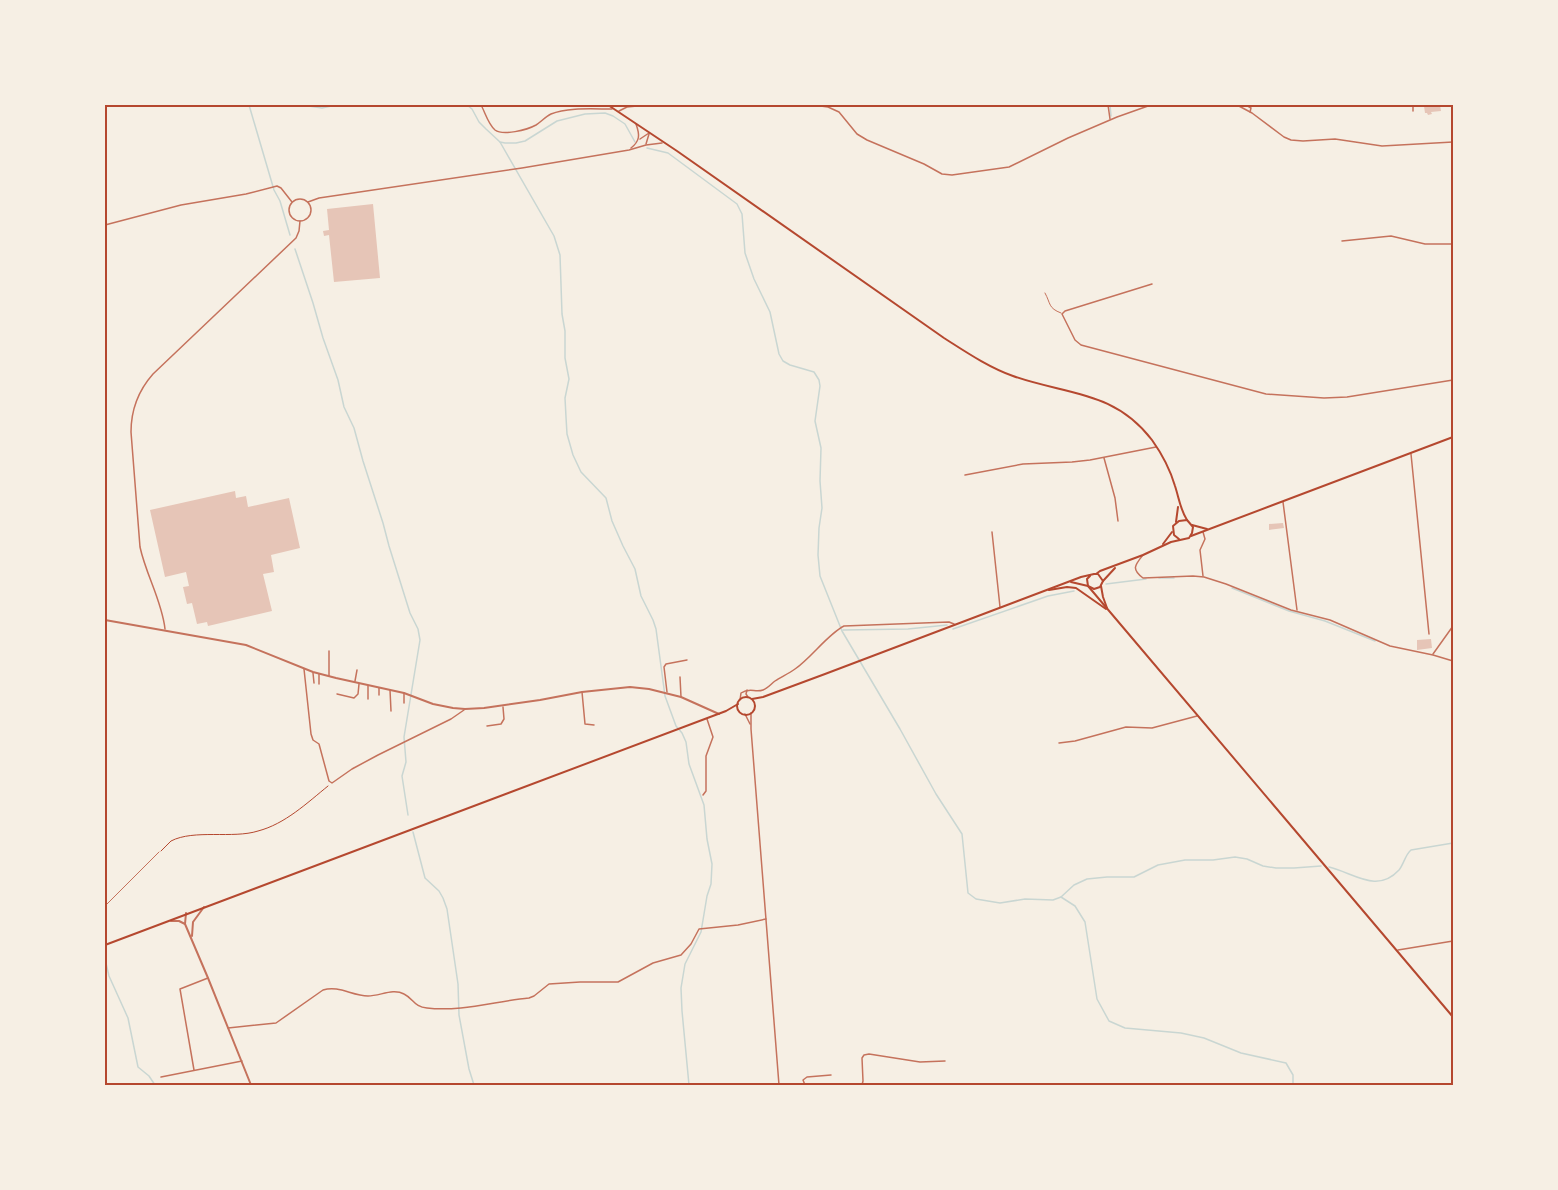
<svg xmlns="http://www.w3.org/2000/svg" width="1558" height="1190" viewBox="0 0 1558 1190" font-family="'Work Sans',sans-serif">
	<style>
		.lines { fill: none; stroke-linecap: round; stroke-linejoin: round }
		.stream { stroke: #c9d6d2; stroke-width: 1.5 }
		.building { fill: #e6c5b7 }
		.path { stroke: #b5482f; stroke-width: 1 }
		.service { stroke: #c5725c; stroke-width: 1 }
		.pedestrian { stroke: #c5725c; stroke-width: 1.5 }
		.minor { stroke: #c5725c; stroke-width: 1.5 }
		.tertiary { stroke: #c5725c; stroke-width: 2 }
		.secondary { stroke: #b5482f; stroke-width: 2 }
		.primary { stroke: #b5482f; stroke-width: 2 }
		.neatline { fill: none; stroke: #b5482f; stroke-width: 2 }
	</style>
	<rect width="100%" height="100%" fill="#f6efe4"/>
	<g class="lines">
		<g class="stream">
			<polyline points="249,105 274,190 280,201 290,235"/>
			<polyline points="302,105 322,108 336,105"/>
			<polyline points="467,105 472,109 479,122 486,129 500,142 505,143 516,143 525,141 557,121 585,114 605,113 613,116 625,124 635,142"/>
			<polyline points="1110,105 1111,116"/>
			<polyline points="500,142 554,236 560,255 562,314 565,331 565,358 569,379 565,398 566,417 567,434 573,455 581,472 606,498 612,521 623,546 635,569 641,596 653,620 656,629 665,696 676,726 682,733 686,742 689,764 704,805 707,839 712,864 711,884 707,896 701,932 685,964 681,988 682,1011 689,1085"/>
			<polyline points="647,148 668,153 737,204 742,214 745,253 754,279 770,312 779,354 783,361 790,365 814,372 819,380 820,386 815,421 821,448 820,481 822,508 819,528 818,555 820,576 842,631 900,729 936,794 962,834 968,893 976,899 1000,903 1025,899 1053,900 1061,897 1075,906 1085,922 1097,999 1109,1021 1125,1028 1181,1033 1204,1038 1241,1053 1286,1063 1293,1075 1293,1085"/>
			<polyline points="295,249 313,303 323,338 338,380 344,407 354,428 363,461 383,523 389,546 410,613 418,629 420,640 404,737 406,762 402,776 408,815"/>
			<polyline points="1159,578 1174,578"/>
			<polyline points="1106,584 1146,579"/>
			<polyline points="1232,588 1289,611 1325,621 1375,641"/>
			<polyline points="953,629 1048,596 1074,591"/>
			<polyline points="843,630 908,629 947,625"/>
			<polyline points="1452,664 1453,664"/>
			<polyline points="413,832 425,878 439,891 443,898 447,909 458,984 459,1015 469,1069 474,1085"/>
			<path d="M 1329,867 C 1354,873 1377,894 1399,870 C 1404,864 1405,855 1411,850 L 1453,843"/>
			<polyline points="1061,897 1074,885 1087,879 1107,877 1134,877 1158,865 1185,860 1213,860 1235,857 1247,859 1263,866 1276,868 1294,868 1321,866"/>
			<polyline points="105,959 109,976 128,1018 138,1067 149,1076 155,1085"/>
		</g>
	</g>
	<g class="building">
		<polygon points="1440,105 1441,111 1431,112 1432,114 1428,115 1427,113 1425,113 1424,106"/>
		<polygon points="373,204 380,278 334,282 329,235 324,236 323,231 329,230 327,209"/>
		<polygon points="235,491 236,498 246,496 248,507 289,498 300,548 271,555 274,572 263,574 272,611 208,626 207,622 197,624 192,603 187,604 183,587 189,586 186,572 165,577 150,510"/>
		<polygon points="1283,523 1284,528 1269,530 1269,524"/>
		<polygon points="1431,639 1432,648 1417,650 1417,640"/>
	</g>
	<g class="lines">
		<path class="path" d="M 161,851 C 164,848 168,844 171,841 C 194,829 233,839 258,831 C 285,824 307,803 328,786"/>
		<g class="service">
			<path d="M 1045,293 C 1051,304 1048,308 1061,313"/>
			<polyline points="105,906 159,852"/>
		</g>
		<polyline class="pedestrian" points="1246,105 1251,108 1250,112"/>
		<g class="minor">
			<path d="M 481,105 C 485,112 488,124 495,130 C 503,136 527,130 536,125 C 541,122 545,117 551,114 C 567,107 594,109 612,109"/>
			<polyline points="813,105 828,107 839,112 857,134 867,140 924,164 942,174 952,175 1009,167 1068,138 1117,117 1148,106 1157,105"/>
			<polyline points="1108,105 1110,119"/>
			<polyline points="1237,105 1252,113 1284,137 1291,140 1303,141 1335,139 1382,146 1453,142"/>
			<polyline points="1413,105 1413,111"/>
			<polyline points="619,111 627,107 647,105"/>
			<polyline points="640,139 649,133"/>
			<polyline points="646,144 649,134"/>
			<path d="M 631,148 C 640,141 640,135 636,124"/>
			<circle cx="300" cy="210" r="11"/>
			<polyline points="308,202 319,198 522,168 629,150 646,145 662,143"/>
			<polyline points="105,225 181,205 246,194 277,186 281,188 292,202"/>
			<polyline points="1342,241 1391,236 1425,244 1453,244"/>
			<polyline points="1152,284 1065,311 1062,314 1075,340 1081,345 1266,394 1324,398 1347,397 1453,380"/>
			<polyline points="1411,454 1429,634"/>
			<polyline points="1104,458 1115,498 1118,521"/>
			<polyline points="965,475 1023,464 1072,462 1090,460 1156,447"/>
			<polyline points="1283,502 1297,610"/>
			<polyline points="992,532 1000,607"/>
			<polyline points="1203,532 1205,539 1200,550 1203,576"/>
			<path d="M 1143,555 C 1135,565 1131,569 1143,578 L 1193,576 L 1204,577 L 1226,584 L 1291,610 L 1330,620 L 1390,646 L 1433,655 L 1453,661"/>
			<path d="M 165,629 C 162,601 146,575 140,547 L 131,432 C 131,409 138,391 153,374 L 296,238 L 299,231 L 300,221"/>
			<polyline points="329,651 329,676"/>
			<polyline points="1433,654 1453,626"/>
			<polyline points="304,669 311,734 313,740 319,744 329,781 332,783 352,769 378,755 451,719 464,710"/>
			<polyline points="313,673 314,683"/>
			<polyline points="319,674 319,684"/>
			<polyline points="680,677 681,697"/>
			<polyline points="355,681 357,670"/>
			<polyline points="379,688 379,695"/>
			<polyline points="390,690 391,711"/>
			<polyline points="747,690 746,694 748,697"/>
			<polyline points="582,692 585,724 594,725"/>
			<polyline points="667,692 664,667 666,664 687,660"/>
			<polyline points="404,693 404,703"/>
			<polyline points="337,694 354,698 358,694 359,684"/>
			<polyline points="368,699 368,686"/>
			<path d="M 740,700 L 741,693 C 750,687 755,693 763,690 C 768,688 771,684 775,681 C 781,677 788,674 795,669 C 811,658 828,634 844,626 L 949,622 L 954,624"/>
			<polyline points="751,713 751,729 779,1085"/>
			<polyline points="745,714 750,724"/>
			<polyline points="487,726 501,724 504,719 503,707"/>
			<polyline points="1059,743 1075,741 1126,727 1152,728 1197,716"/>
			<polyline points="703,795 706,791 706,756 713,737 707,719"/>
			<polyline points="1398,950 1453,941"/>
			<path d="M 228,1028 L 276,1023 L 323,990 C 339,985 352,996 368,996 C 380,996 393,988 404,994 C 414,999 414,1007 427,1008 C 461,1012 496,1001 529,998 L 534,996 L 549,984 L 580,982 L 618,982 L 653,963 L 681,955 L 691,944 L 699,929 L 738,925 L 766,919"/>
			<polyline points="194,1070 180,989 208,978"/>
			<polyline points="161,1077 242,1061"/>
			<polyline points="805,1085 803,1080 807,1077 831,1075"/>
			<polyline points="862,1085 863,1081 862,1058 864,1055 869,1054 920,1062 945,1061"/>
			<polyline points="866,1085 877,1085"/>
		</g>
		<g class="tertiary">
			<polyline points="105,620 246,645 313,672 336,678 404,693 433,704 453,708 465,709 484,708 540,700 582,692 630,687 649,689 681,697 719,714"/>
			<polyline points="186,913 185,924 208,978 251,1085"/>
			<polyline points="171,921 179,921 185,924"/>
			<polyline points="192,936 193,922 204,907"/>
		</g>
		<g class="secondary">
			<path d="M 608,105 L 677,151 L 944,338 C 966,352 988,367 1013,376 C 1066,395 1114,390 1152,440 C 1162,454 1170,469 1175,486 C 1179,498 1180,509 1187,520"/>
			<polyline points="1176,522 1178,507"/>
			<polyline points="1088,586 1453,1017"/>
			<polyline points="1101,586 1103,597 1107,608"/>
			<polyline points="1049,590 1067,587 1076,588 1106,609"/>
		</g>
		<g class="primary">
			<polyline points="1192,525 1207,529"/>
			<polyline points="1191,536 1453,437"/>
			<polyline points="1163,544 1172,532"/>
			<polyline points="1096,574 1100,571 1143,555 1171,542 1189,538 1192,533 1193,527 1187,520 1179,521 1173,526 1174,535 1179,539"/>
			<polyline points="1103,581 1115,568"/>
			<polyline points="1071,582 1088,586"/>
			<circle cx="746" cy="706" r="9"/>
			<polyline points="752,699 763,697 825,674 1081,577 1094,574 1098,574 1103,581 1100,587 1094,589 1088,586 1087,579 1090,576"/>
			<polyline points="105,945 726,711 738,704"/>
		</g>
	</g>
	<rect width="1558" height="1190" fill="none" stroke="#f6efe4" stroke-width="213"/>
	<rect x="106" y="106" width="1346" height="978" class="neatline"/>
</svg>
